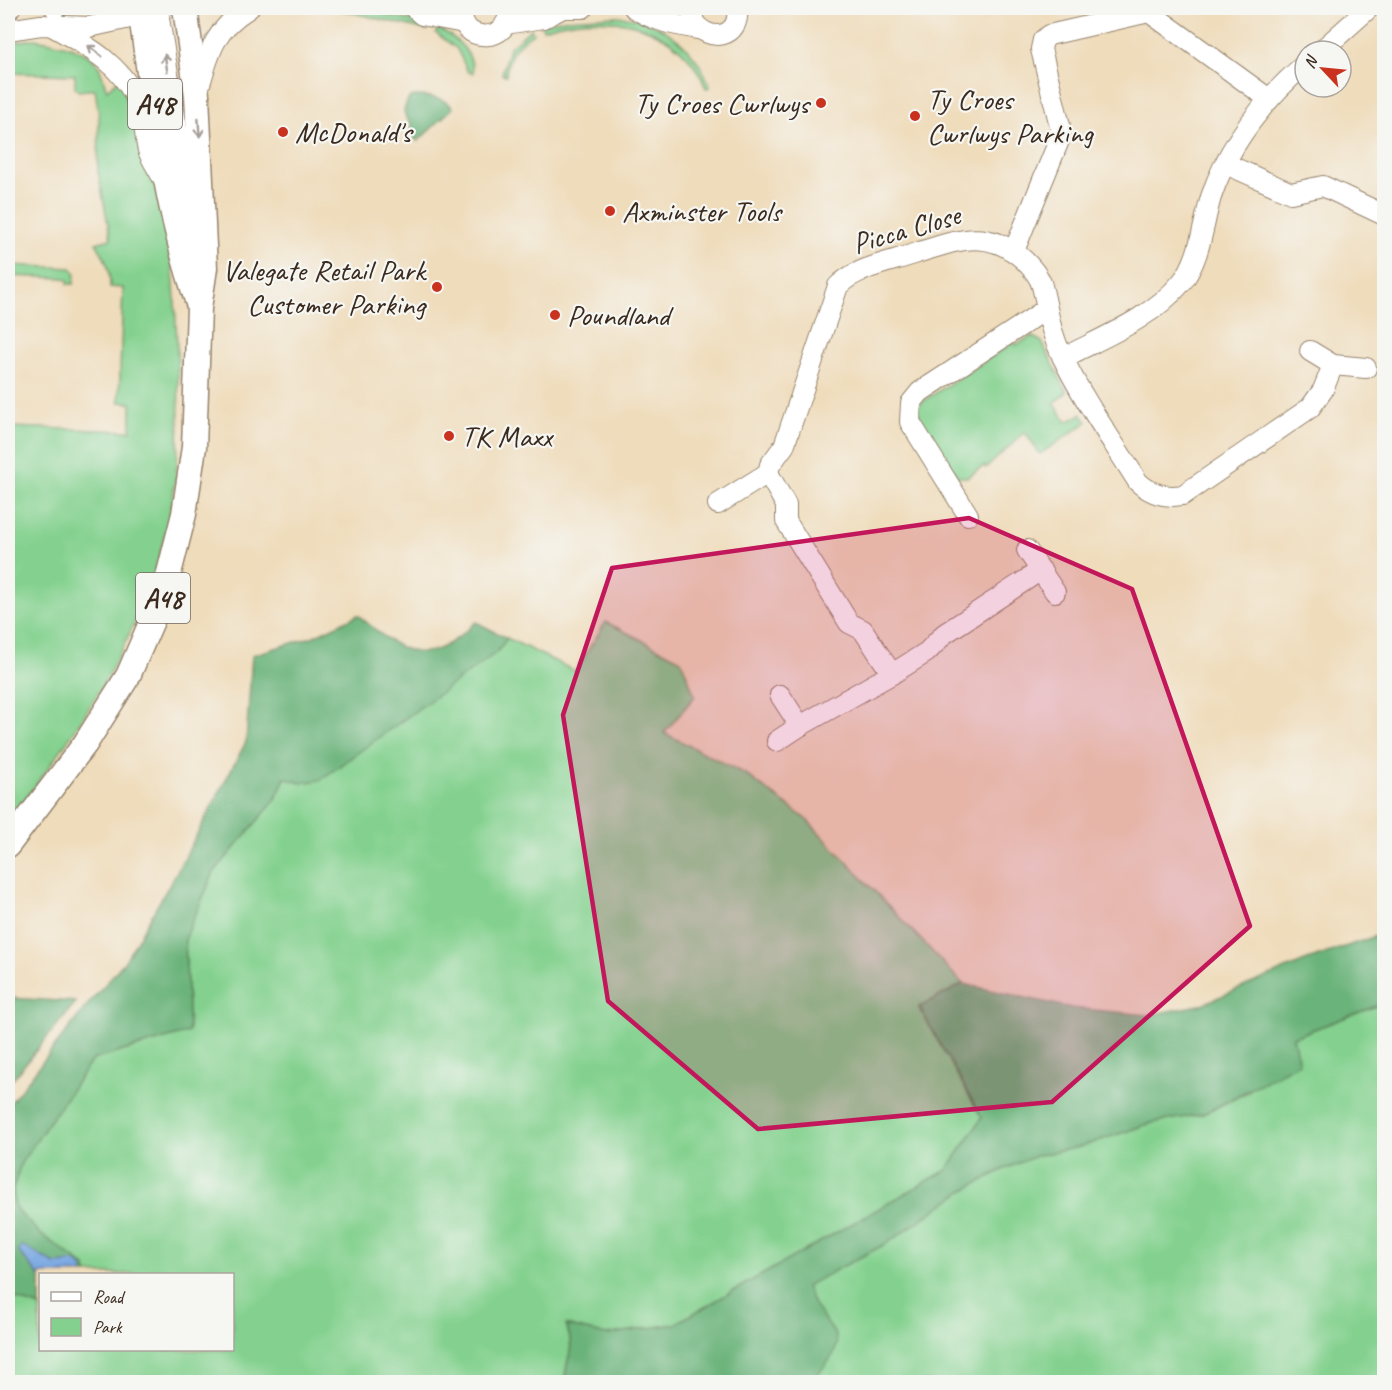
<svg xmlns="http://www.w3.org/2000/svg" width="1392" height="1390" viewBox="0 0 1392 1390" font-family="Caveat,sans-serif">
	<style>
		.green { fill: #84d18f; stroke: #607e56; stroke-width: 1.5 }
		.forest { fill: #6bb37a; stroke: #536e4c; stroke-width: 1.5 }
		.water { fill: #79a7e2; stroke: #5a6880; stroke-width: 1.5 }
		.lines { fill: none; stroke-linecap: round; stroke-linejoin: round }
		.minor-casing { stroke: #95836c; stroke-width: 22 }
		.major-casing { stroke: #95836c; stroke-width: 27 }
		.minor { stroke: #fff; stroke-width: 20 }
		.major { stroke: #fff; stroke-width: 24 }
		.oneway { stroke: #a79f9a }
		.marked { fill: #c2185b; fill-opacity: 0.2; stroke: #c2185b; stroke-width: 4.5; stroke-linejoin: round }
		.poi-dot { fill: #c8321e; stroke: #f6f6f2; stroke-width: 2 }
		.labels { text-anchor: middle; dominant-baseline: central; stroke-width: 4.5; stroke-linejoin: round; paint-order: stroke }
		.shield { fill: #f6f6f2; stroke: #73675e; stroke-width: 1.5 }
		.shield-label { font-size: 28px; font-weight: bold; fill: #3b2a1e }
		.poi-label { font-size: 30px; fill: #3b2a1e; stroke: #f6f6f2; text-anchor: start }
		.street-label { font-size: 30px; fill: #3b2a1e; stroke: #f6f6f2 }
	</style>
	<rect width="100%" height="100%" fill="#f6f6f2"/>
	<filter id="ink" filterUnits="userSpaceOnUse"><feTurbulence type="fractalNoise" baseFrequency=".0167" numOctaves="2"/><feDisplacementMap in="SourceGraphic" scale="12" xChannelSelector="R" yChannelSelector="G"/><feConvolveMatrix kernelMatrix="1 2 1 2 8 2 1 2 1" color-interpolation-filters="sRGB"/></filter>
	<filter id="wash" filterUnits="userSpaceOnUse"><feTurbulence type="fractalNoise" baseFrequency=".008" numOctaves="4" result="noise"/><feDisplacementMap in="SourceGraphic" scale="24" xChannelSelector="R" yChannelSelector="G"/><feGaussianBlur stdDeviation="1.35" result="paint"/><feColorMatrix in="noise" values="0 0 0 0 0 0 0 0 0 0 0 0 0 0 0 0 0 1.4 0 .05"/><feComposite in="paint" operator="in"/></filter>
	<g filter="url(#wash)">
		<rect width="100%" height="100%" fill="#efdcbb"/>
		<g class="green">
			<polygon points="332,8 358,8 428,25 427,30"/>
			<path d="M 616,16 C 659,18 696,46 710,87 L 706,88 C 680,22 605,9 543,29 L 541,24 L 565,19 Z"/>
			<path d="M 438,28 C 455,37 473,52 473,73 L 468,72 L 457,49 L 436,33 Z"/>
			<path d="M 531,29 L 533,33 C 516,45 508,54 506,75 L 502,74 L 509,48 Z"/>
			<path d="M 34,39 C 54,42 88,48 99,67 C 102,74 104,83 107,90 L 119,80 L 121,82 C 135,121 153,162 162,202 C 174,249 175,299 177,347 C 179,396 181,448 173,497 C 151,623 86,723 8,821 L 8,427 L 131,431 L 131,403 L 119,402 L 123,288 L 110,287 C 110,269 106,258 96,243 L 111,239 L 98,172 L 99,116 L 95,89 L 79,91 L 75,88 L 75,75 L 8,73 L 8,43 Z"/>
			<polygon points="8,265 71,268 75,273 74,284 68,284 68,280 64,278 8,276"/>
			<polygon points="1032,336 1042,342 1067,392 1054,403 1067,422 1081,414 1087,422 1040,454 1025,432 986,468 984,466 967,477 958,477 921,423 917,407 923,401 1014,342 1016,345"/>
			<path d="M 606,622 L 681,660 L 695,696 L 664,733 L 745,774 L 807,820 L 963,984 L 919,1008 L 982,1118 L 947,1170 L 675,1324 L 606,1335 L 566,1325 C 577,1356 565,1354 565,1382 L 8,1382 L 8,1298 L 11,1297 L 40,1307 L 40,1350 L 232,1350 L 232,1274 L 87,1274 L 86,1267 L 39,1233 L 15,1208 L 13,1189 L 21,1162 L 92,1060 L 189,1032 L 185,940 L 191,924 L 214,872 L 275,800 L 285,778 L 301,783 L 497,652 L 507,638 L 575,671 Z"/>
			<polygon points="1384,1003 1384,1382 808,1382 810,1381 823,1319 814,1306 805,1286 887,1243 961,1192 1004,1169 1038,1155 1080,1147 1151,1123 1203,1114 1248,1092 1293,1037"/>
		</g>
		<g class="forest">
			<path d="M 416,96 C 429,96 445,98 453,108 L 418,141 L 412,137 L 410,127 L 412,125 C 402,114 402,110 410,97 Z"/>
			<path d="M 358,615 C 405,656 426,670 476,622 L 507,638 L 497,652 L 320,780 L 301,783 L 285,778 L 275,800 L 214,872 L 191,924 L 185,940 L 189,1032 L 92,1060 L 21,1163 L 13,1189 L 15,1208 L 39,1233 L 86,1267 L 87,1274 L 84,1274 L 83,1268 L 69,1264 L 55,1264 L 22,1246 L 40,1277 L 40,1307 L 12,1297 L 8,1298 L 8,1106 L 85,1008 L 125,961 L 178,870 L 246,742 L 252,655 L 312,637 Z"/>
			<path d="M 1384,933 L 1384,1003 L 1293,1037 L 1299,1063 L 1203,1114 L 1151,1123 L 1080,1147 L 1038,1155 L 1004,1169 L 961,1192 L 887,1243 L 806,1286 C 822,1336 864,1331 810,1381 L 565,1382 C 565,1357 577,1351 566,1325 L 606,1335 L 675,1324 L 947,1170 L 982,1118 L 919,1007 L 963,984 L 1072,1008 L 1148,1015 L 1200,1005 L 1305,961 Z"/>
			<polygon points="8,998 76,1002 8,1085"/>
		</g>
		<polygon class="water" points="23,1246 55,1264 76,1262 83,1268 84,1274 40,1274 40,1277 18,1251"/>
	</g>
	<g filter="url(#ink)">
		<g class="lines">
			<defs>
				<g id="minor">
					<polyline points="8,8 10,8"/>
					<polyline points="55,8 56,8"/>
					<polyline points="160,8 159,18 181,154 189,233 187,250"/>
					<polyline points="414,8 422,15 464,23"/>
					<path d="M 463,8 C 455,44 514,45 508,8"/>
					<polyline points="558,8 583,8"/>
					<path d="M 634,8 C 652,21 676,25 698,29"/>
					<path d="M 693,8 L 693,21 C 709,44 741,38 737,8"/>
					<polyline points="505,24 544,18 561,9"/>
					<path d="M 52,26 C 90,47 129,69 142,114 C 145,126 145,139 148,150 C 151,159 157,167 161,175"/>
					<polyline points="8,30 41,25 89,27 153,13"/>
					<polyline points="1321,51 1369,8"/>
					<path d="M 198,91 C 209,54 213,30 249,8"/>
					<polyline points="1226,164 1291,193 1323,186 1384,215"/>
					<polyline points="1014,251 1060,138 1060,126 1041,49 1043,40 1049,35 1149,12 1269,99"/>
					<polyline points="1310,351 1333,365 1366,368"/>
					<path d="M 1063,358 C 1103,337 1151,319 1181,283 C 1200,261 1203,224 1211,197 C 1228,145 1264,100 1305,64"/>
					<polyline points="768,473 786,505 786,521 849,623 863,630 892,674 800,726"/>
					<path d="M 718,504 L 768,473 L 770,465 L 784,446 L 838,286 C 856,267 892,262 917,253 C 958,240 988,227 1024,260 C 1030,266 1040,277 1042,286 C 1049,313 1049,329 1062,356 C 1083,400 1112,440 1138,482 C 1151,494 1165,498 1183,495 L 1310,408 L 1323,390 L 1333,365"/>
					<polyline points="968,515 910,422 911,403 920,392 1045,310"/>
					<polyline points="1027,550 1055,592"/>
					<polyline points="892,674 927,652 944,634 1041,570"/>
					<polyline points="777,741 800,726 780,695"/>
				</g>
				<g id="major">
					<path d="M 140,8 C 154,106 165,209 198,303"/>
					<polyline points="8,845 85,744 128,676 164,593 184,514 194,447 199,308 205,268 197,95 185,8"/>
				</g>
			</defs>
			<use href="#minor" class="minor-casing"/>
			<use href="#major" class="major-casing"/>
			<use href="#minor" class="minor"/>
			<use href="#major" class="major"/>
		</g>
		<defs><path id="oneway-shaft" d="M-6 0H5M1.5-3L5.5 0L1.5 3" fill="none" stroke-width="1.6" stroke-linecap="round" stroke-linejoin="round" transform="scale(1.5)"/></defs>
		<g class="oneway">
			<use href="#oneway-shaft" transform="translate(95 51) rotate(-143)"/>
			<use href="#oneway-shaft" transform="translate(166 63) rotate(-99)"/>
			<use href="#oneway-shaft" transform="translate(199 128) rotate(86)"/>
		</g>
	</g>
	<path class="marked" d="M 969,518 L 1132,589 L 1250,926 L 1052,1102 L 758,1129 L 608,1001 L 563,715 L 612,568 Z"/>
	<g class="poi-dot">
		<circle cx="821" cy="103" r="6"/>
		<circle cx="915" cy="116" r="6"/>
		<circle cx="283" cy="132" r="6"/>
		<circle cx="610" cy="211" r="6"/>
		<circle cx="437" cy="287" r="6"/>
		<circle cx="555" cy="315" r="6"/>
		<circle cx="449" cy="436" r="6"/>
	</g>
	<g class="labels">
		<g class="shield">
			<rect x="128" y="79" width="54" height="50" rx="4.5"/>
			<rect x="136" y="573" width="54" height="50" rx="4.5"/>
		</g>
		<g class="shield-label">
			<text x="155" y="104">A48</text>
			<text x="163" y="598">A48</text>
		</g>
		<g class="poi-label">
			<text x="927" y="99">Ty Croes<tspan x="927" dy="34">Cwrlwys Parking</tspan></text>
			<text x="809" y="103" text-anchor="end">Ty Croes Cwrlwys</text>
			<text x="295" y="132">McDonald's</text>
			<text x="622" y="211">Axminster Tools</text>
			<text x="425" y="270" text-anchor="end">Valegate Retail Park<tspan x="425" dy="34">Customer Parking</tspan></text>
			<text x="567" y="315">Poundland</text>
			<text x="461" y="436">TK Maxx</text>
		</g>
		<g class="street-label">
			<text transform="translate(906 229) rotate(-16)">Picca Close</text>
		</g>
	</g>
	<rect width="1392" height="1390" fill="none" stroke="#f6f6f2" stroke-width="30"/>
	<rect x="39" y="1273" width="195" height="78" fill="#f6f6f2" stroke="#aba49d" stroke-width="1.5"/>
	<rect x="51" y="1292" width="30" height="9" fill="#ffffff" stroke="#aba49d" stroke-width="1.5"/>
	<text x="93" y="1303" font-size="18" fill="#3b2a1e">Road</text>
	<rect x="51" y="1318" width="30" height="18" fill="#84d18f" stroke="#aba49d" stroke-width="1.5"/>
	<text x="93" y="1333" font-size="18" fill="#3b2a1e">Park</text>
	<g transform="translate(1323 69) rotate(296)"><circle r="28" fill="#f6f6f2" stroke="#aba49d" stroke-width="1.5"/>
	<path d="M0-4.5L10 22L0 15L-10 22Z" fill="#c8321e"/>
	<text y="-9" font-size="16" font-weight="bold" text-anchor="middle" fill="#3b2a1e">N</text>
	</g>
</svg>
